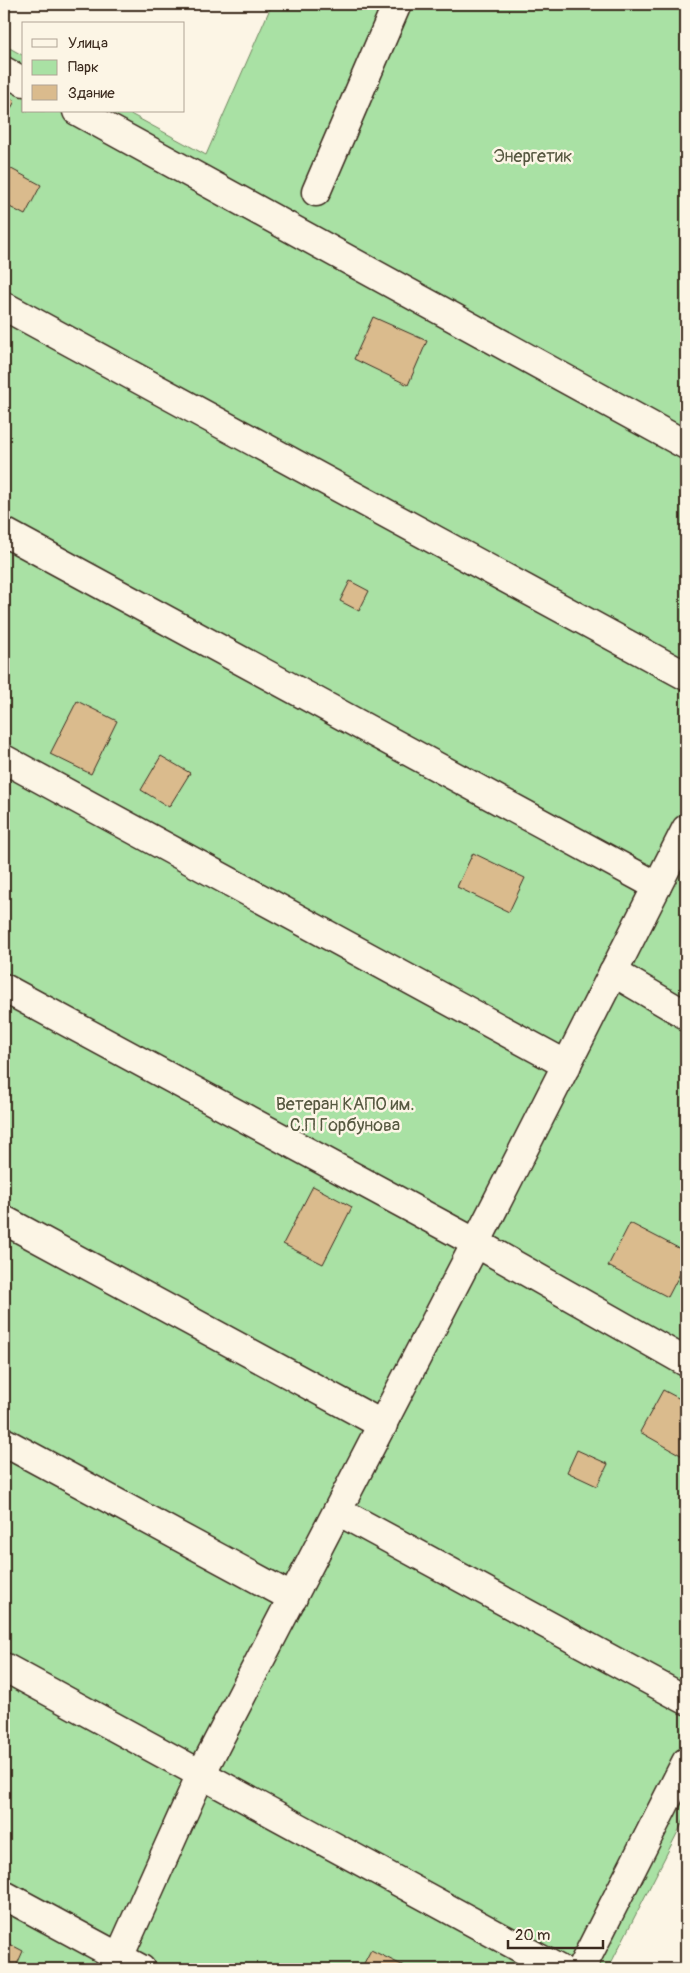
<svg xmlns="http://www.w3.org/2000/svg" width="690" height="1973" viewBox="0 0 690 1973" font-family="Pangolin,sans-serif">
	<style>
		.green { fill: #a9e1a4; stroke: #728661 }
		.building { fill: #dabb8d; stroke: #3b2a1e }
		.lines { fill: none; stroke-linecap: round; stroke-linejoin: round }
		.minor-casing { stroke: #3b2a1e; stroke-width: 31 }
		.minor { stroke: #fcf5e5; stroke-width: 28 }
		.labels { text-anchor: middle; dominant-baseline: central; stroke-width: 5; stroke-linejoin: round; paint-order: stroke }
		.park-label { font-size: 18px; fill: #565840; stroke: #fcf5e5 }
	</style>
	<rect width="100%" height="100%" fill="#fcf5e5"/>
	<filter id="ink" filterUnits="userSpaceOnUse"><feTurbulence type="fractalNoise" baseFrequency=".02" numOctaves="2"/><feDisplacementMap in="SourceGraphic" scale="10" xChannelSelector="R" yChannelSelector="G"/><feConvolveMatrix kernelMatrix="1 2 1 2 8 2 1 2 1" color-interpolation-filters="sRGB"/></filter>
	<g filter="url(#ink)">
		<polygon class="green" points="272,4 686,4 686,1816 608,1969 4,1969 4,45 24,56 24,111 125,111 206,155"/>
		<g class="building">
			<polygon points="4,94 15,101 4,121"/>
			<polygon points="4,165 41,185 25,215 4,204"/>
			<polygon points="373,317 427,341 408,385 354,359"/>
			<polygon points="350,581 369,591 359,611 340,601"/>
			<polygon points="77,701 117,721 91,774 50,754"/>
			<polygon points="161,756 190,773 169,807 141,790"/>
			<polygon points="473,853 525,878 509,912 457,887"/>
			<polygon points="313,1186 352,1207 323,1264 283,1244"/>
			<polygon points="630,1223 686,1252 686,1262 668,1297 608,1266"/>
			<polygon points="663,1390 686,1402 686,1458 640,1432"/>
			<polygon points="577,1450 608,1464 597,1486 567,1472"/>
			<polygon points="4,1941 23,1951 15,1969 4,1969"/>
			<polygon points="371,1950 410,1969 361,1969"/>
		</g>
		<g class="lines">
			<defs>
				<g id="minor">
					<polyline points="4,71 24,82"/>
					<polyline points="77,111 686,445"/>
					<polyline points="316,192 397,4"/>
					<polyline points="4,306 686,676"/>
					<polyline points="4,532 657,886"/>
					<polyline points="4,759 567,1065"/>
					<polyline points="613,972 686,1015"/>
					<polyline points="4,988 476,1243 686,1362"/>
					<polyline points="4,1220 383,1425"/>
					<polyline points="4,1442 293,1598"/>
					<polyline points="338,1511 686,1700"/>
					<polyline points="4,1667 559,1969"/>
					<polyline points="4,1895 141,1969"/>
					<polyline points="119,1957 201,1774 476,1243 686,829"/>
					<polyline points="581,1969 686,1762"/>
				</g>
			</defs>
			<use href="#minor" class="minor-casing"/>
			<use href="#minor" class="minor"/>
		</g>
	</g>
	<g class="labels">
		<g class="park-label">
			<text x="533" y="156">Энергетик</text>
			<text x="345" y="1104">Ветеран КАПО им.<tspan x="345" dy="21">С.П Горбунова</tspan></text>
		</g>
	</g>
	<rect width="690" height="1973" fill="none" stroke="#fcf5e5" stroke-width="20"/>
	<rect x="10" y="10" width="670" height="1953" fill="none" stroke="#3b2a1e" stroke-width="2" filter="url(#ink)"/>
	<rect x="22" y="22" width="162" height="90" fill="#fcf5e5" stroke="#afa495"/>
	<rect x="32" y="39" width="25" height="8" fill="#fcf5e5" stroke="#afa495"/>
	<text x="68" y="48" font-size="15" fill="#3b2a1e">Улица</text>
	<rect x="32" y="60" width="25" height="15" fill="#a9e1a4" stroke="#afa495"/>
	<text x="68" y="72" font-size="15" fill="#3b2a1e">Парк</text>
	<rect x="32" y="85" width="25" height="15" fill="#dabb8d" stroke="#afa495"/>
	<text x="68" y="98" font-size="15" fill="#3b2a1e">Здание</text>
	<path d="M508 1940v8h95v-8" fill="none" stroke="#3b2a1e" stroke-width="2.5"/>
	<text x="515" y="1940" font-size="15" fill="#3b2a1e" stroke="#fcf5e5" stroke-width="4" paint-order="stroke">20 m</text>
</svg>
